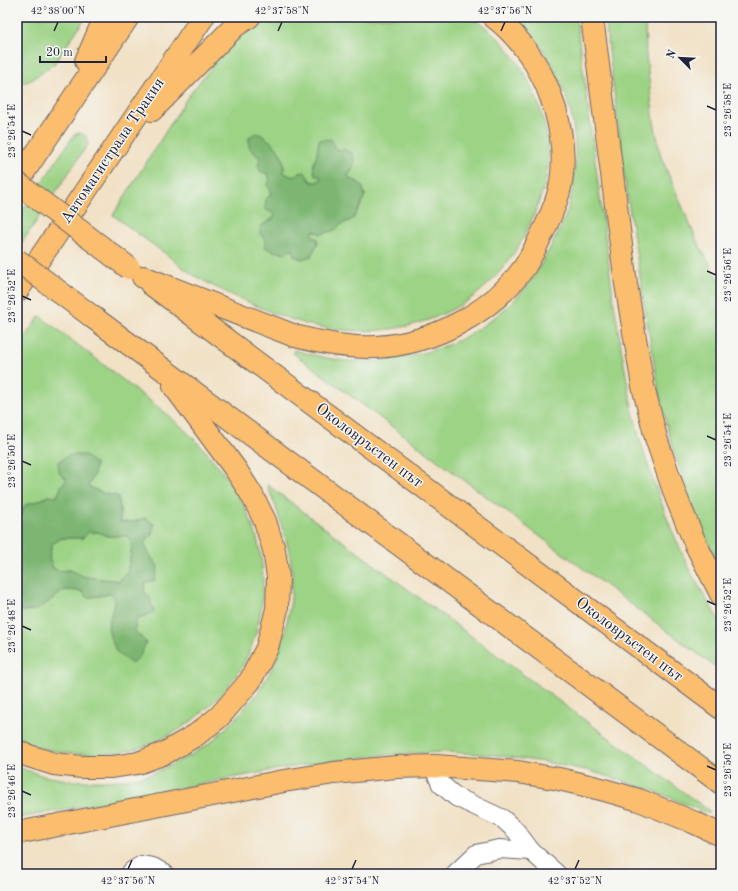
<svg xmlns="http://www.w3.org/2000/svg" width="738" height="891" viewBox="0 0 738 891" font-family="'Old Standard TT',serif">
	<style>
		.green { fill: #9cd385; stroke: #5f7a60; fill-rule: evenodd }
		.forest { fill: #7db572; stroke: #506c56; fill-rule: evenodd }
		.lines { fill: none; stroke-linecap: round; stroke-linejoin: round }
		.minor-casing { stroke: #6a656b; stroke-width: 20 }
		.trunk-casing { stroke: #6a656b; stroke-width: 24 }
		.motorway-casing { stroke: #6a656b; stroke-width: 24 }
		.minor { stroke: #fff; stroke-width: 18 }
		.trunk { stroke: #fbbd6e; stroke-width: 22 }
		.motorway { stroke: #fbbd6e; stroke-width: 22 }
		.trunk-bridge-casing { stroke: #6a656b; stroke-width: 24; stroke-linecap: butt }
		.trunk-bridge { stroke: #fbbd6e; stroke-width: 22 }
		.ticks { fill: none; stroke: #22223b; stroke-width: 1.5 }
		.labels { text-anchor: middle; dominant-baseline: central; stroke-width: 3; stroke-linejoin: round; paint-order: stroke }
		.street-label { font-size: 16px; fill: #22223b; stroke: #f6f6f2 }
		.neatline { fill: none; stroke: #22223b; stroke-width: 1.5 }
		.ticks-label { font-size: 10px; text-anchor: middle; fill: #22223b }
	</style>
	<rect width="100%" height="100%" fill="#f6f6f2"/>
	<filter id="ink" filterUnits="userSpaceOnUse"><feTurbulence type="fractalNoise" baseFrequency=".025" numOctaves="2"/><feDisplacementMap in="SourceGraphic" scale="8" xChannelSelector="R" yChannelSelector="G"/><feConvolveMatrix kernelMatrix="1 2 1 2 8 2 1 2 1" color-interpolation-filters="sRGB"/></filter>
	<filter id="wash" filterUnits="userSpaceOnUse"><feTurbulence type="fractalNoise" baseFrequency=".012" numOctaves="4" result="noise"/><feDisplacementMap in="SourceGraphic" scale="16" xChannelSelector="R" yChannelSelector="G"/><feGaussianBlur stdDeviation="0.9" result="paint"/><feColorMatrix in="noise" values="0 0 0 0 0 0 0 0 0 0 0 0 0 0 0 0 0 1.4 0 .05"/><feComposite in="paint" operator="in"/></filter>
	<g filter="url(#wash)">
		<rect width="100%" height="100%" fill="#f1e1c5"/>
		<g class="green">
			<path d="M 17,17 L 86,17 L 54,64 C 46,68 31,84 23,82 C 21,81 19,79 17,78 Z"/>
			<path d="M 269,17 L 471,17 C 481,23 489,30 497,37 C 528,68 551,120 548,163 C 546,189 532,223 519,245 C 505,267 489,287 467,301 C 421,330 372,336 320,327 C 303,324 287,318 271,312 C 244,301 217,289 192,274 C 183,268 174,261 166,254 C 148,241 130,228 113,215 L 187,98 C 204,76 221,53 243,35 C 251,28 260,23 269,17 ZM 260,134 C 269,141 279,148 283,159 C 284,164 284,169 284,173 L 293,177 L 299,173 L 307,176 L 312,182 L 316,182 L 321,179 L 316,160 L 319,140 L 336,149 L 345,150 L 353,169 L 348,176 L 350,179 L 358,182 L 362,186 L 365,195 L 361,205 L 353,219 L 340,225 L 335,230 L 321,234 L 313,231 L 312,234 L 313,236 L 311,256 L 302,259 L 294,256 L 293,248 L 261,226 L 274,218 L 274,214 L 268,197 L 271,194 L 270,180 L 268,174 L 258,165 L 261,158 Z"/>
			<path d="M 515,17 L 576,17 L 614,304 L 623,359 L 632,407 L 639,437 L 649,469 L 670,526 L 690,571 L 721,624 L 721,671 L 293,353 L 293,351 L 294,350 C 320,357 348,364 375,361 C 390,360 405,357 419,354 C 433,350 447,346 459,340 C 486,326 516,303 533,278 C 538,272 541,264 545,257 C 552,245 559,232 564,220 C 569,208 571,196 573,184 C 582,128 565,73 528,30 C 524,25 519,21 515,17 Z"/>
			<polygon points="605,17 645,17 646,55 654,122 661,157 697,241 716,275 721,282 721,568 703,533 686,489 668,431 659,391 650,340 625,182"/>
			<path d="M 79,133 C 86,135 88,137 88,144 L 17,250 L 17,219 L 74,135 Z"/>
			<path d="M 40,316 C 71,340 102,363 133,388 C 147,399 163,410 177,423 C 211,453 240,489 255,532 C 269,574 264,624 244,663 C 242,668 238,673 234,678 C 212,709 178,735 142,747 C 125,752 106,754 89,754 C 64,754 39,750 17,738 L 17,608 L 23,611 L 37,610 L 65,590 L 82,591 L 87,598 L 110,594 L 115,599 L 108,627 L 135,631 L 136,619 L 145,617 L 150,598 L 144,592 L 145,583 L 158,567 L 149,554 L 144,543 L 152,534 L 145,518 L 133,522 L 120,522 L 120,508 L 118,496 L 102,493 L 88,486 L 94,475 L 67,479 L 62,485 L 57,497 L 48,496 L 38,501 L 25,505 L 22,514 L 17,517 L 17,355 L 24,338 Z"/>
			<polygon points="267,485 269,486 337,537 586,721 708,810 710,813 706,813 659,793 620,780 586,770 544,762 494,755 446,752 382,755 331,761 280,769 199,784 147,795 17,818 17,767 44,776 72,781 108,781 136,778 154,773 191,755 210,743 234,720 258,693 275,663 285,632 291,600 292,572 289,550 276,507"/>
			<polygon points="88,532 98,532 108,536 129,536 132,548 127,574 119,581 85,577 70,570 60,571 53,568 49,558 51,544 62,538 83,538"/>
		</g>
		<g class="forest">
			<path d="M 256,133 C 267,136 280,149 283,160 C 284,164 284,169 284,173 L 293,177 L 299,173 L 305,172 L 309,180 L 312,182 L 316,182 L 321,179 L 320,176 L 315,175 L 313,166 L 317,154 L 319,140 L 331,139 L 336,149 L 345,150 L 353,154 C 355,165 354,167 348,176 L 350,179 L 358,182 L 362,186 L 365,195 L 361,205 L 353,219 L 340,225 L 335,230 L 321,234 L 315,231 L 313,231 L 312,234 L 313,236 L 317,238 L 318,243 L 311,256 L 302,259 L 294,256 L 293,249 L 286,253 L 273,251 L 265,247 L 265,238 L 261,235 L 260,230 L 261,226 L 274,218 L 274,214 L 265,209 L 266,200 L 271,194 L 271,190 L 267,186 L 270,180 L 268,174 L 260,171 L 258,165 L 260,158 L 254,153 L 249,147 L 249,137 Z"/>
			<path d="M 69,455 L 84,455 L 96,464 L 94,475 L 88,486 L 102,493 L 118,496 L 120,508 L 120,522 L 133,522 L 145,518 L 154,524 L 152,534 L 144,543 L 149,554 L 158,567 L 155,580 L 145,583 L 144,592 L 150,598 L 154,612 L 136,619 L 135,631 L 146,642 L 141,655 L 132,664 L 117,653 L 110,637 L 108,627 L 115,599 L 110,594 L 87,598 L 82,591 L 65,590 L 37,610 L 23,611 L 17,608 L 17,517 L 22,514 L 25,505 L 38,501 L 48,496 L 57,497 L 62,485 L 67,479 L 59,473 L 58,462 ZM 89,532 L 98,532 L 108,536 L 129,536 L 132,548 L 127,574 L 119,581 L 85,577 L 70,570 L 60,571 L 53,568 L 49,558 L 52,544 L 62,538 L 83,538 Z"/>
		</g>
	</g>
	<g filter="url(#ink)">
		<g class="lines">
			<defs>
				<g id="minor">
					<polyline points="436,766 437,775 441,784 456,797 503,819 516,831 531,851 557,874"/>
					<polyline points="130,874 132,871 142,865 153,867 165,874"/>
					<polyline points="455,874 476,854 499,849 531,851"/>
				</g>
				<g id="trunk">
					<polyline points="151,284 721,708"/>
					<polyline points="17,291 49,245"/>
					<polyline points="94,318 721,783"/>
					<polyline points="17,751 26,755 54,764 82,767 112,767 138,763 165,753 196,735 219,717 250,681 267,648 277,609 278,577 274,550 265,521 252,495 236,470 174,386"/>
					<polyline points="17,833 284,781 334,773 396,767 436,766 518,772 559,779 601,789 639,800 693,822 721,835"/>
				</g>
				<g id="motorway">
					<polyline points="592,17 626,284 643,386 656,438 676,497 696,545 721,594"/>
					<polyline points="86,61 105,17"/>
					<polyline points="152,110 235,26 249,17"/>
					<polyline points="17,182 128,17"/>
					<polyline points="49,245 203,17"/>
					<path d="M 143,277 L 295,336 C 321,343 349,348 376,347 C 431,344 490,314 523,269 C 531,258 536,246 542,234 C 548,222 554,209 558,195 C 567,165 562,127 551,97 C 540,66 520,37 494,17"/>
				</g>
			</defs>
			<use href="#minor" class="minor-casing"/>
			<use href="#trunk" class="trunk-casing"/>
			<use href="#motorway" class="motorway-casing"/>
			<use href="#minor" class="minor"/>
			<use href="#trunk" class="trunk"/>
			<use href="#motorway" class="motorway"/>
			<defs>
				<g id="trunk-bridge">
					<polyline points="17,183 129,268"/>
					<polyline points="17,260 94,318"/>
				</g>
			</defs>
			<use href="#trunk-bridge" class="trunk-bridge-casing"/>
			<use href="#trunk-bridge" class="trunk-bridge"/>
		</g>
	</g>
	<path class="ticks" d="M 54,31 L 58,22M 278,31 L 282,22M 501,31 L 505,22M 707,106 L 716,110M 22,131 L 31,135M 707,271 L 716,275M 22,296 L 31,300M 707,436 L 716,440M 22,461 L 31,465M 707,601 L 716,605M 22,626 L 31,630M 707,766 L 716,770M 22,791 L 31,795M 128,869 L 132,860M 352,869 L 356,860M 575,869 L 579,860"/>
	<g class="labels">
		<g class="street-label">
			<text transform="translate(113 151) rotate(-56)">Автомагистрала Тракия</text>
			<text transform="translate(369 446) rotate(37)">Околовръстен път</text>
			<text transform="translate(629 640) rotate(37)">Околовръстен път</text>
		</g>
	</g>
	<rect width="738" height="891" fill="none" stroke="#f6f6f2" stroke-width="44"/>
	<g transform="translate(680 58) rotate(294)" stroke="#f6f6f2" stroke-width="3" paint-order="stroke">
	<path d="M0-3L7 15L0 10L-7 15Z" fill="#22223b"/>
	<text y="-6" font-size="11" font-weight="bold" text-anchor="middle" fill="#22223b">N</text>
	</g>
	<path d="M40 56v6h66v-6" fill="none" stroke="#22223b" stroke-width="2"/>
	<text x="46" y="56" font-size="12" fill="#22223b" stroke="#f6f6f2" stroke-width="3" paint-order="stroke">20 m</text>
	<rect x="22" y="22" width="694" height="847" class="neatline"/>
	<g class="ticks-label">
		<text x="58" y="14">42°38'00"N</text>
		<text x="282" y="14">42°37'58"N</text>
		<text x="505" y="14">42°37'56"N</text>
		<text transform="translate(727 110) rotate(-90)" y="4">23°26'58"E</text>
		<text transform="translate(11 131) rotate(-90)" y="4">23°26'54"E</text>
		<text transform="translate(727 275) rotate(-90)" y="4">23°26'56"E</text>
		<text transform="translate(11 296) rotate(-90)" y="4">23°26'52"E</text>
		<text transform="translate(727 440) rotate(-90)" y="4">23°26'54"E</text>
		<text transform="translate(11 461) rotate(-90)" y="4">23°26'50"E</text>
		<text transform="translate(727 605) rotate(-90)" y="4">23°26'52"E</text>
		<text transform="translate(11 626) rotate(-90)" y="4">23°26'48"E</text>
		<text transform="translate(727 770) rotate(-90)" y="4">23°26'50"E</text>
		<text transform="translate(11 791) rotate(-90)" y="4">23°26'46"E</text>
		<text x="128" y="884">42°37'56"N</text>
		<text x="352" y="884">42°37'54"N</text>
		<text x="575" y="884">42°37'52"N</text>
	</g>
</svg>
